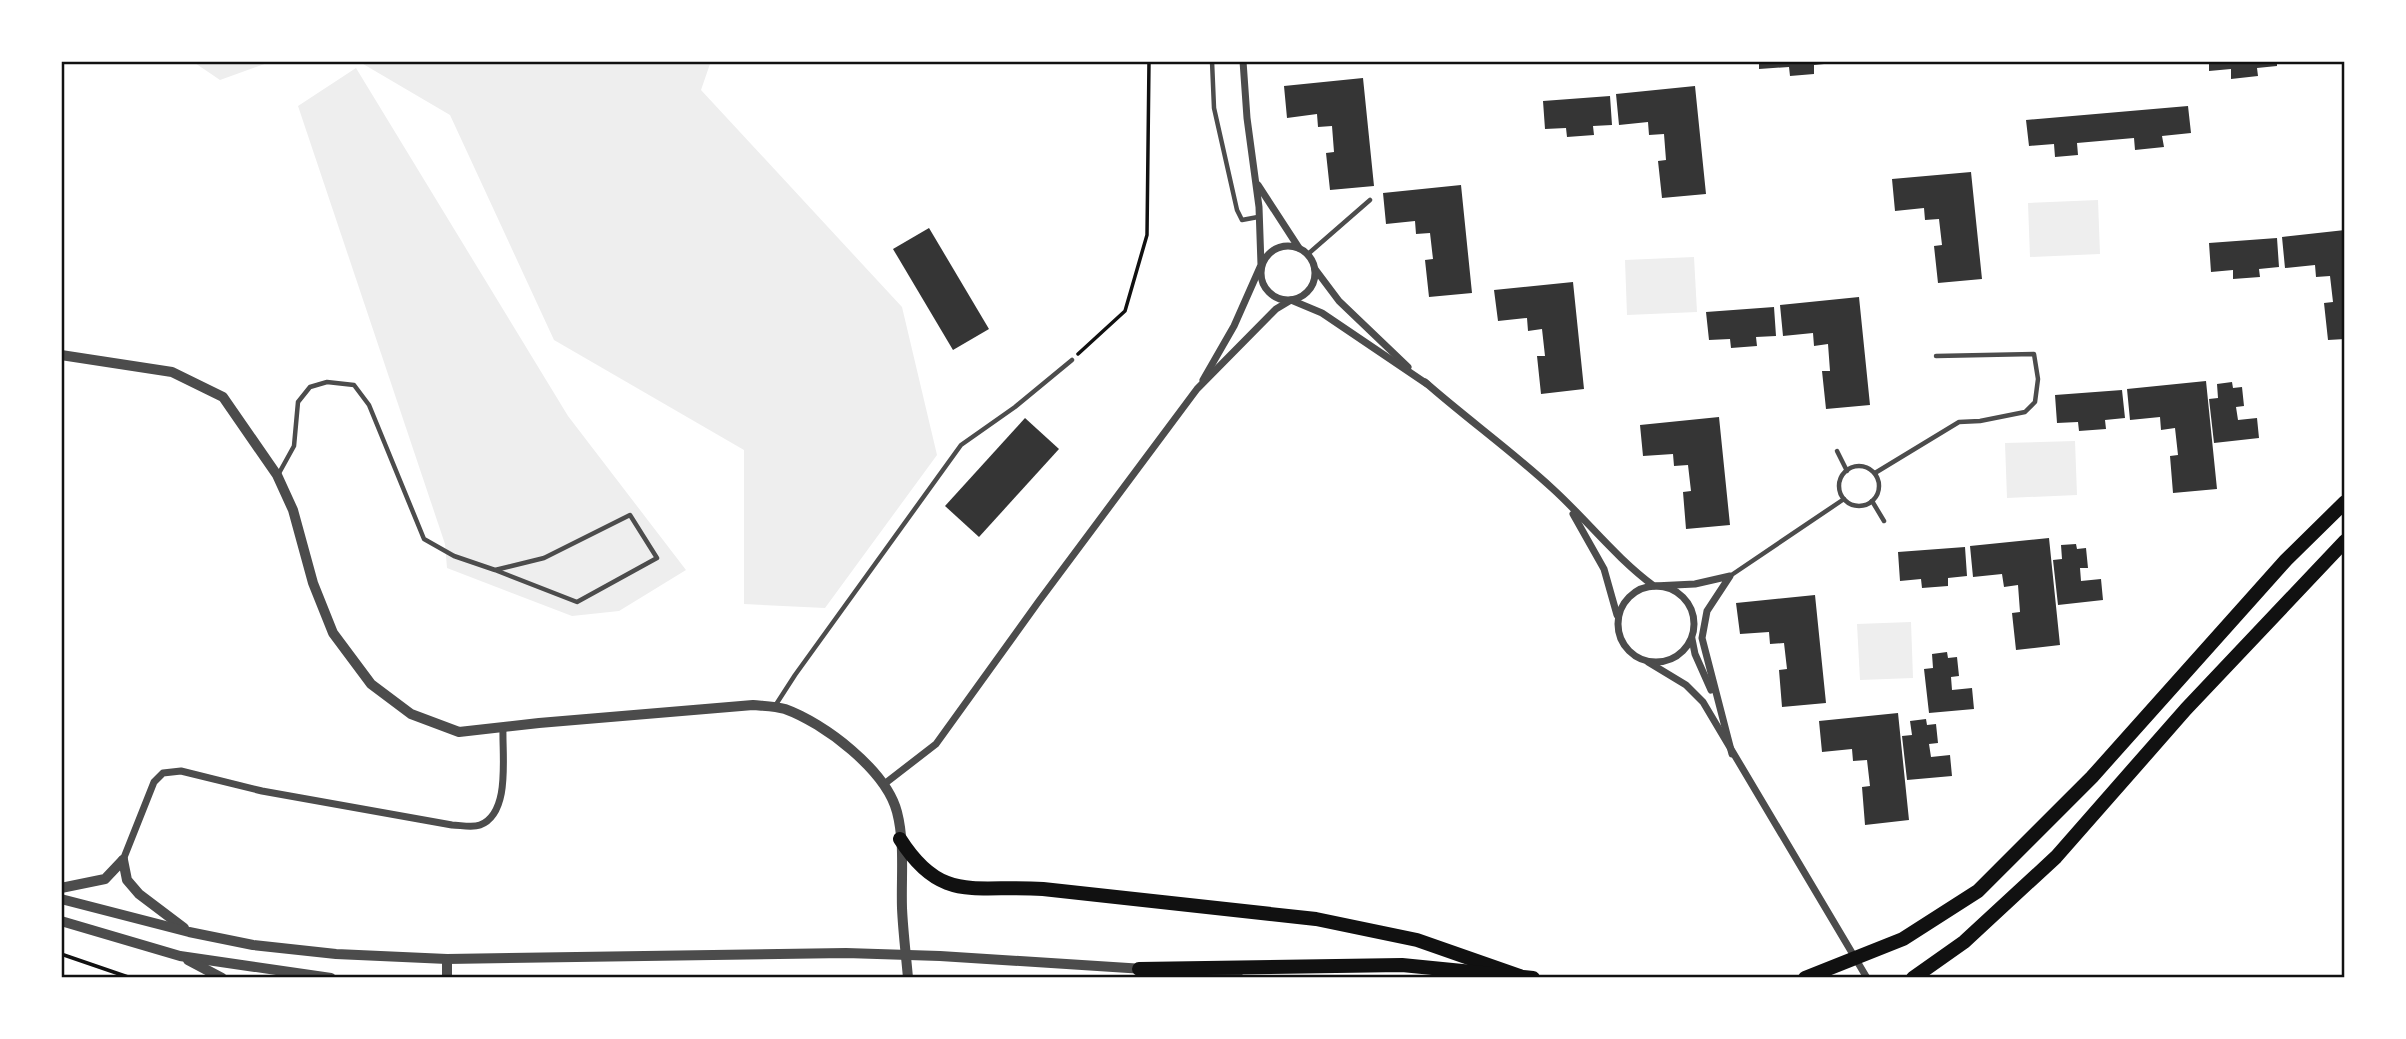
<svg xmlns="http://www.w3.org/2000/svg" width="2406" height="1039" viewBox="0 0 2406 1039" font-family="Karla,sans-serif">
	<style>
		.green { fill: #eee }
		.building { fill: #353535 }
		.lines { fill: none; stroke-linecap: round; stroke-linejoin: round }
		.path { stroke: #111; stroke-width: 3.5 }
		.service { stroke: #4c4c4c; stroke-width: 4.5 }
		.minor { stroke: #4c4c4c; stroke-width: 7 }
		.tertiary { stroke: #4c4c4c; stroke-width: 10 }
		.trunk { stroke: #111; stroke-width: 14 }
		.neatline { fill: none; stroke: #111; stroke-width: 2.5 }
	</style>
	<rect width="100%" height="100%" fill="#fff"/>
	<g class="green">
		<polygon points="192,61 273,61 220,80"/>
		<polygon points="358,61 711,61 701,90 902,307 937,455 825,608 744,604 744,450 554,340 450,115"/>
		<polygon points="356,68 568,416 686,570 619,611 572,616 447,568 445,544 298,106"/>
		<polygon points="2098,200 2100,254 2030,257 2028,203"/>
		<polygon points="1694,257 1697,312 1627,315 1625,260"/>
		<polygon points="2075,441 2077,495 2007,498 2005,443"/>
		<polygon points="1911,622 1913,678 1860,680 1857,624"/>
	</g>
	<g class="building">
		<polygon points="1759,61 1834,61 1834,63 1814,65 1814,74 1790,76 1789,67 1759,69"/>
		<polygon points="2209,61 2277,61 2277,66 2257,68 2258,76 2231,79 2231,69 2209,71"/>
		<polygon points="1363,78 1374,186 1330,190 1326,153 1334,152 1332,126 1318,127 1317,114 1287,118 1284,86"/>
		<polygon points="1695,86 1706,194 1662,198 1658,161 1666,160 1664,134 1649,135 1648,122 1619,125 1616,94"/>
		<polygon points="1610,96 1612,125 1593,126 1594,135 1567,137 1566,128 1545,129 1543,101"/>
		<polygon points="2188,106 2191,133 2162,136 2164,147 2135,150 2134,138 2077,143 2078,155 2055,157 2054,144 2029,146 2026,120"/>
		<polygon points="1971,172 1982,279 1938,283 1934,246 1942,245 1939,219 1925,220 1924,208 1895,211 1892,179"/>
		<polygon points="1461,185 1472,293 1429,297 1425,260 1433,259 1430,233 1416,234 1415,221 1386,224 1383,193"/>
		<polygon points="929,228 989,329 953,350 893,249"/>
		<polygon points="2345,230 2345,339 2328,340 2324,303 2333,302 2330,276 2316,277 2315,265 2285,268 2282,237"/>
		<polygon points="2277,238 2279,267 2259,269 2260,277 2233,279 2233,270 2211,272 2209,243"/>
		<polygon points="1573,282 1584,389 1541,394 1537,356 1545,356 1542,329 1528,331 1527,318 1498,321 1494,290"/>
		<polygon points="1859,297 1870,405 1826,409 1822,371 1830,371 1828,344 1814,346 1813,333 1783,336 1780,305"/>
		<polygon points="1774,307 1776,336 1756,337 1757,346 1731,348 1730,339 1709,340 1706,312"/>
		<polygon points="2206,381 2217,489 2173,493 2170,456 2178,455 2175,428 2161,430 2160,417 2130,420 2127,389"/>
		<polygon points="2232,382 2233,388 2242,387 2244,406 2236,407 2238,420 2257,418 2259,438 2214,443 2209,399 2218,398 2217,384"/>
		<polygon points="2122,390 2125,418 2105,420 2106,429 2079,431 2078,422 2057,423 2055,395"/>
		<polygon points="1719,417 1730,525 1686,529 1683,492 1691,491 1688,465 1674,466 1673,454 1643,456 1640,425"/>
		<polygon points="1025,418 1059,449 979,537 945,506"/>
		<polygon points="2049,538 2060,645 2016,650 2012,613 2020,612 2018,585 2004,587 2002,574 1973,577 1970,546"/>
		<polygon points="2076,544 2077,549 2086,548 2088,568 2080,568 2081,581 2101,579 2103,600 2058,605 2053,560 2062,559 2061,545"/>
		<polygon points="1965,547 1967,576 1948,578 1948,586 1922,588 1921,579 1900,581 1898,552"/>
		<polygon points="1815,595 1826,703 1782,707 1779,670 1787,669 1784,643 1770,644 1769,632 1740,634 1736,603"/>
		<polygon points="1947,652 1948,658 1957,657 1959,676 1951,677 1952,690 1972,688 1974,709 1929,713 1924,669 1933,668 1932,654"/>
		<polygon points="1898,713 1909,820 1865,825 1862,787 1870,786 1867,760 1853,761 1852,749 1822,752 1819,721"/>
		<polygon points="1926,719 1927,725 1936,724 1938,743 1929,744 1931,757 1950,755 1952,776 1907,780 1902,736 1912,735 1910,721"/>
	</g>
	<g class="lines">
		<g class="path">
			<polyline points="1078,354 1125,311 1147,235 1149,61"/>
			<polyline points="61,954 131,978"/>
		</g>
		<g class="service">
			<polyline points="1212,61 1214,108 1237,210 1242,220 1258,217"/>
			<polyline points="1308,254 1370,200"/>
			<polyline points="1837,451 1847,471"/>
			<circle cx="1859" cy="486" r="20"/>
			<polyline points="1875,473 1959,422 1980,421 2025,412 2035,402 2038,379 2034,354 1936,356"/>
			<polyline points="278,475 294,446 298,402 310,387 327,382 354,385 369,405 424,539 454,556 495,570 544,558 630,515 657,558 577,602 495,570"/>
			<polyline points="1872,501 1884,521"/>
			<polyline points="1730,576 1844,499"/>
			<polyline points="775,706 795,675 961,445 1015,407 1072,360"/>
		</g>
		<g class="minor">
			<polyline points="1258,185 1299,248"/>
			<circle cx="1288" cy="273" r="27"/>
			<polyline points="1315,269 1339,301 1408,367"/>
			<polyline points="1203,380 1234,326 1261,265 1259,207 1247,118 1243,61"/>
			<path d="M 1425,382 C 1467,419 1512,451 1553,489 C 1588,521 1616,558 1654,586 L 1695,584 L 1730,576 L 1707,611 L 1702,638 L 1732,754"/>
			<polyline points="1573,514 1604,569 1617,615"/>
			<circle cx="1656" cy="624" r="38"/>
			<polyline points="1692,639 1695,654 1711,690"/>
			<polyline points="1648,662 1686,685 1703,702 1867,978"/>
			<polyline points="883,785 936,744 1039,601 1197,389 1276,309 1291,300 1322,313 1427,384"/>
			<path d="M 123,860 L 154,782 L 163,773 L 181,771 L 262,791 L 452,825 C 460,825 472,828 480,825 C 511,813 502,756 503,728"/>
		</g>
		<g class="tertiary">
			<path d="M 61,355 L 172,372 L 223,397 L 277,475 L 293,510 L 313,583 L 333,633 L 371,684 L 411,714 L 459,732 L 539,723 L 753,705 C 763,706 775,706 785,709 C 824,723 886,770 897,812 C 905,843 901,876 902,908 C 903,931 906,955 908,978"/>
			<polyline points="123,860 127,880 139,894 184,928"/>
			<polyline points="61,888 105,879 123,860"/>
			<polyline points="61,899 189,932 253,945 336,954 447,959 846,953 940,956 1144,969"/>
			<polyline points="61,921 180,956 331,978"/>
			<polyline points="447,959 447,978"/>
			<polyline points="188,960 222,978"/>
			<polyline points="1195,974 1239,978"/>
		</g>
		<g class="trunk">
			<path d="M 900,839 C 942,905 976,884 1043,889 L 1316,919 L 1417,940 L 1520,976"/>
			<polyline points="1139,969 1402,965 1533,978"/>
			<polyline points="1805,978 1903,939 1978,891 2092,777 2286,560 2345,502"/>
			<polyline points="1913,978 1964,942 2056,857 2186,709 2345,541"/>
		</g>
	</g>
	<rect width="2406" height="1039" fill="none" stroke="#ffffff" stroke-width="126"/>
	<rect x="63" y="63" width="2280" height="913" class="neatline"/>
</svg>
